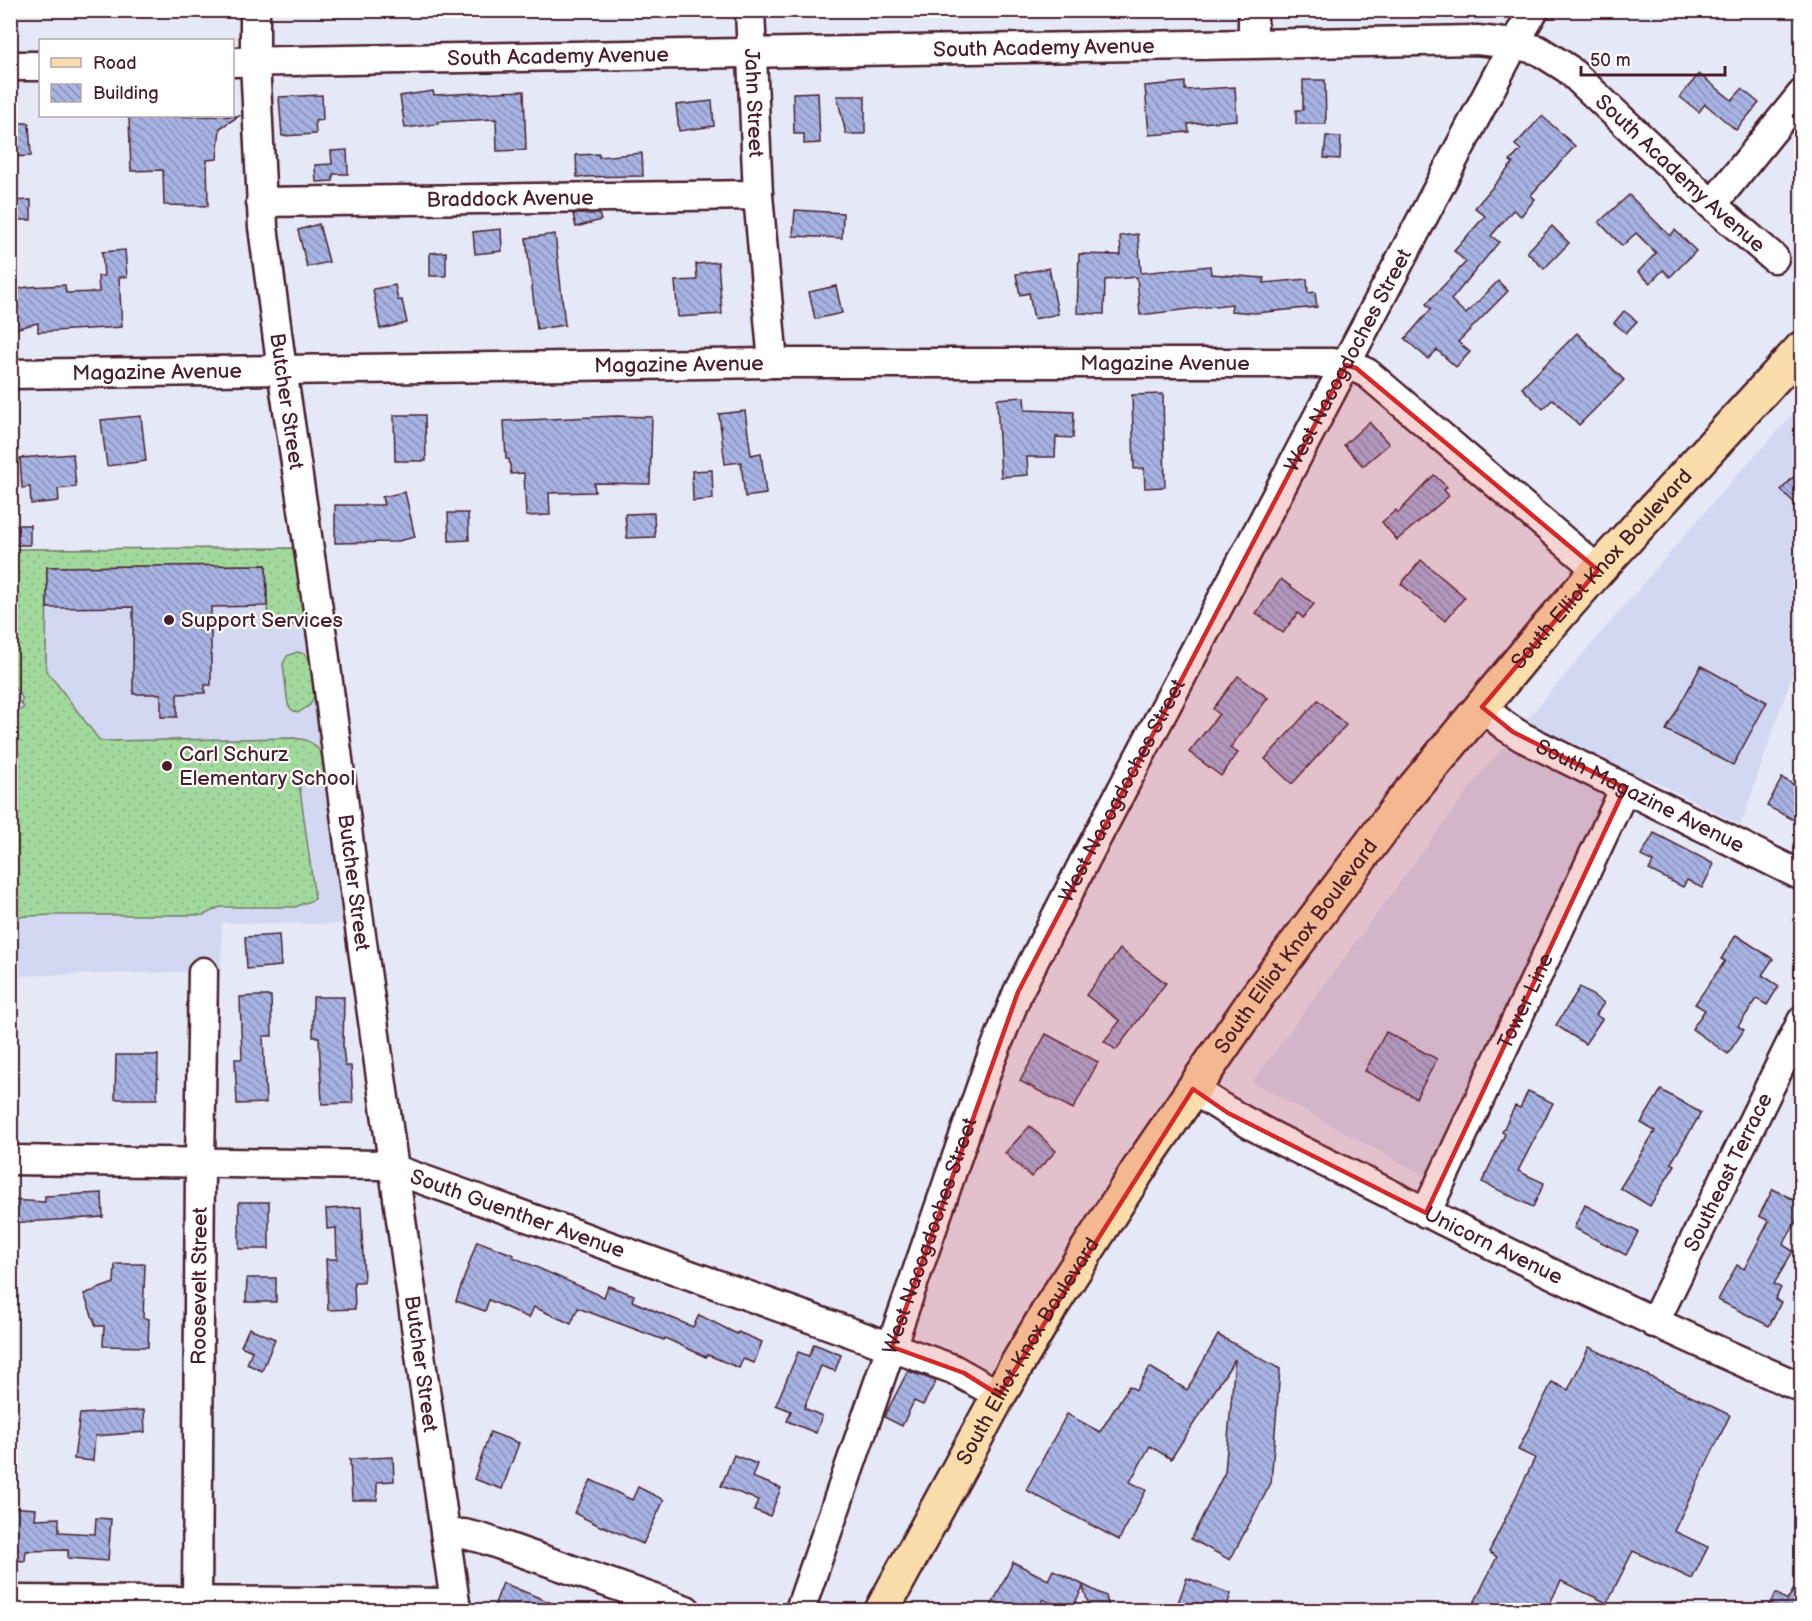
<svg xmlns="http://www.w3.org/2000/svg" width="1812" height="1621" viewBox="0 0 1812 1621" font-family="'Balsamiq Sans',sans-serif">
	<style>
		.built { fill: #d2d8f1 }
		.grass { fill: url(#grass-dots); stroke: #767c64; stroke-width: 1.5 }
		.building { fill: url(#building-back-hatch); stroke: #4a1f2b; stroke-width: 1.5 }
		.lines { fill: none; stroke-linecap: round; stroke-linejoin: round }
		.minor-casing { stroke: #4a1f2b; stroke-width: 33 }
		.major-casing { stroke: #4a1f2b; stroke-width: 38 }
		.minor { stroke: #fff; stroke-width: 28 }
		.major { stroke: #faddab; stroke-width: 33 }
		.marked { fill: #d62828; fill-opacity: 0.2; stroke: #d62828; stroke-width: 4.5; stroke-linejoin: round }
		.poi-dot { fill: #4a1f2b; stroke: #fff; stroke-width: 2 }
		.labels { text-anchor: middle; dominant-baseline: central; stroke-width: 4.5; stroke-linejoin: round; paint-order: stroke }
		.street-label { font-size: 21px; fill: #4a1f2b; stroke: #fff }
		.poi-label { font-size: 21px; fill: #4a1f2b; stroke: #fff; text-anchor: start }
	</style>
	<defs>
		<pattern id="grass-dots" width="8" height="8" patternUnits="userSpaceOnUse" patternTransform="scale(1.5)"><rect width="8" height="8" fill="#a1d99d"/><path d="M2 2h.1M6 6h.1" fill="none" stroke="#8cba87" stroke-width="1.8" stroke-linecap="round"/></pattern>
		<pattern id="building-back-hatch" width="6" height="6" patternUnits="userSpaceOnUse" patternTransform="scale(1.5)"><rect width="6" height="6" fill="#a7b3e3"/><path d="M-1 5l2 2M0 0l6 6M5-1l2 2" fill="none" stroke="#8a91b8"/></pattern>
	</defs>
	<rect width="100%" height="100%" fill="#e5e8f7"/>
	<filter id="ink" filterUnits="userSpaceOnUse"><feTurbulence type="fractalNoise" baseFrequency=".0167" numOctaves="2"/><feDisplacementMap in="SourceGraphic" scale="12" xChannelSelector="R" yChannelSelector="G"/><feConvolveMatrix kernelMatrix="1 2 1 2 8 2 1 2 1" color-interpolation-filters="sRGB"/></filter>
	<g filter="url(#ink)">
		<g class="built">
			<polygon points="1801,405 1801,648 1741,825 1646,777 1449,1189 1252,1082 1482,772 1720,494"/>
			<polygon points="294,548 346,924 222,923 221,971 11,976 10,549"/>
		</g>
		<g class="grass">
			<path d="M 294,548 L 304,616 C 297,629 277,629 268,619 L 266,565 L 47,567 L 46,665 L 47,671 L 100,741 L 293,738 C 318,739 324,753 325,777 L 299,782 L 315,899 L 295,907 L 220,907 L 204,915 L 53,915 L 11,917 L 11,718 L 24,707 L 20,702 L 23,699 L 11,684 L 10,549 Z"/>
			<polygon points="297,652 305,654 310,661 314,696 310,705 298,713 292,710 288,705 283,664 287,656"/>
		</g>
		<g class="building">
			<polygon points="1699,74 1732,100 1742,89 1759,103 1736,130 1705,104 1699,112 1680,97"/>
			<polygon points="1303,80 1325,80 1326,124 1296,124 1296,110 1303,110"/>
			<polygon points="1185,82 1185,90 1235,87 1237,120 1188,124 1189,132 1149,135 1145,86"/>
			<polygon points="433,91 434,95 524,91 526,150 497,151 496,119 438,122 438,124 405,128 400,96"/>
			<polygon points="818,92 820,143 804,144 804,134 794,134 793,93"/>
			<polygon points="322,95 323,120 315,121 316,134 282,136 279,97"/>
			<polygon points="837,96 865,96 865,134 846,134"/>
			<polygon points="712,101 714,126 679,131 676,105"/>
			<polygon points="141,116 155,116 155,117 239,116 220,128 217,159 207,160 208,206 164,205 163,170 131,171 129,118 141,117"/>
			<polygon points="1542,116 1575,146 1531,195 1535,199 1521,216 1513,210 1491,236 1499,242 1451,300 1466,314 1498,281 1508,291 1458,342 1470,352 1456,367 1437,350 1428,359 1405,339 1431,309 1426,304 1466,262 1454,251 1485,216 1475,208 1513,163 1510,161 1521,150 1515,145"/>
			<polygon points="10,123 29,123 31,156 10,157"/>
			<polygon points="1326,136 1341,137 1340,159 1324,158"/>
			<polygon points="347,150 348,174 333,174 333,181 316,182 315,165 332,164 331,151"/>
			<polygon points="642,153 643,176 577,177 576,155 599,154 599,157"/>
			<polygon points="1629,195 1670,236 1675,230 1696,251 1670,277 1663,270 1650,283 1638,272 1656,253 1636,233 1622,246 1599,222"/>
			<polygon points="31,200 31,220 10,220 10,201"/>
			<polygon points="795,210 843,213 842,238 793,236"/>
			<polygon points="573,214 599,214 601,220 576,227"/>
			<polygon points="319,224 329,262 307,267 298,230"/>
			<polygon points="1552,226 1569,243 1544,269 1527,252"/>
			<polygon points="501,229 502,251 475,254 473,232"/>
			<polygon points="555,234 565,325 537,329 526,238"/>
			<polygon points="1138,234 1141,273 1210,266 1211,274 1264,278 1264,283 1307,279 1308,293 1315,292 1317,307 1255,313 1231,311 1232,304 1140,315 1137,277 1105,280 1104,314 1077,313 1079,254 1121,255 1120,236"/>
			<polygon points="125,250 127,277 119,277 122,327 38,332 38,323 10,330 10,291 27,287 65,285 66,293 99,292 98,276 104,276 102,252"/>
			<polygon points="446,252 446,276 430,276 430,253"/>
			<polygon points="718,262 722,314 678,317 675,281 697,280 696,264"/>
			<polygon points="1049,268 1058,314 1034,319 1029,293 1020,295 1016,274"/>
			<polygon points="395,285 398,300 402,300 407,323 380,329 373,289"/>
			<polygon points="836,286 842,313 815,319 809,292"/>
			<polygon points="1624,311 1637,321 1626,333 1614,323"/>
			<polygon points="1577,333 1624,380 1579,425 1553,399 1543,409 1522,388"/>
			<polygon points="1163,394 1165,487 1145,488 1144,468 1134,469 1132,395"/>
			<polygon points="1024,397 1025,410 1074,412 1073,438 1056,437 1055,457 1027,457 1028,475 1001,477 997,399"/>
			<polygon points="745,411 751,455 761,453 766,494 745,497 741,462 725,464 719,414"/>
			<polygon points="394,415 425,415 426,461 395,461"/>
			<polygon points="141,416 146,461 107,466 101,420"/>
			<polygon points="616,416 652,417 650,484 594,483 595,492 549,493 550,515 526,516 524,473 511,474 509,459 506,459 504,421"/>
			<polygon points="1369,422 1389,444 1363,466 1344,445"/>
			<polygon points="73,454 76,487 58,489 59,501 31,504 30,487 22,488 20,458"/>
			<polygon points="1802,468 1802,510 1781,490"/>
			<polygon points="712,470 713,499 693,501 692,471"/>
			<polygon points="1434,475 1447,487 1444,490 1449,496 1397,540 1382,522 1396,510 1398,513"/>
			<polygon points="405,492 415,537 394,542 335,543 335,505 384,505 382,497"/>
			<polygon points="448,513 468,513 469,540 449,541"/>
			<polygon points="654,513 655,537 627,538 625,514"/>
			<rect x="10" y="525" width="20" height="20"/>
			<polygon points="1421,560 1465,597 1445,621 1401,584"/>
			<polygon points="266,565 267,606 211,607 211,685 205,685 205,693 177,694 177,717 161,717 161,694 133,694 133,607 47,608 47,567"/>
			<polygon points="1281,579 1314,604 1303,618 1298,613 1283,633 1256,613"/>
			<polygon points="1701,666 1767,702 1733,765 1666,730"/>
			<polygon points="1238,676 1268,698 1230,748 1238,753 1221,776 1189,752 1219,714 1213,709"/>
			<polygon points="1318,700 1346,725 1292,784 1265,759"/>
			<polygon points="1782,778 1802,789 1802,824 1767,806"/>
			<polygon points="1654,833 1714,864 1702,888 1687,880 1683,887 1649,870 1653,862 1641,856"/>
			<polygon points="279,935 281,966 247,969 245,937"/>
			<polygon points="1736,935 1773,959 1762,975 1779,986 1767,1005 1757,999 1738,1026 1744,1030 1728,1054 1692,1029 1705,1010 1695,1004 1725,961 1721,959"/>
			<polygon points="1120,949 1166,983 1116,1050 1104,1041 1120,1021 1086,995"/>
			<polygon points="1580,987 1604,1003 1596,1015 1602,1019 1585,1044 1556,1025"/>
			<polygon points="256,996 271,996 272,1036 263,1036 266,1103 237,1104 235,1059 242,1059 240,997"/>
			<polygon points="313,997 344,997 343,1047 345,1066 351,1066 353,1103 322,1104 319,1037 313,1037"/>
			<polygon points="1386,1032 1437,1059 1416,1098 1365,1071"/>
			<polygon points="1046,1034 1098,1062 1073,1109 1020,1081"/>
			<polygon points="116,1055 158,1055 157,1099 115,1099"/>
			<polygon points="1661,1090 1701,1113 1671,1163 1675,1165 1650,1206 1620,1188 1655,1131 1641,1123"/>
			<polygon points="1528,1091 1553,1103 1518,1171 1544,1183 1533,1207 1482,1182 1505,1134 1502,1132 1515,1106 1520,1108"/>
			<polygon points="1030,1126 1056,1151 1031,1177 1005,1153"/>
			<polygon points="1773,1189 1802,1204 1802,1211 1783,1245 1793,1251 1774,1284 1781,1288 1775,1299 1781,1302 1769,1326 1718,1300 1737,1265 1744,1269 1769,1221 1759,1216"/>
			<polygon points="102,1193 103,1217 10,1223 10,1200 45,1202 45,1196"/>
			<rect x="239" y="1202" width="30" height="47"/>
			<polygon points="1585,1205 1638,1232 1626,1255 1574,1228"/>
			<polygon points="361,1207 364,1282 354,1282 355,1309 328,1310 326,1259 337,1259 336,1228 327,1229 326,1209"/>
			<polygon points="477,1241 514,1255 513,1257 604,1297 608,1286 634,1295 632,1301 693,1327 699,1315 737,1334 738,1332 762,1342 754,1363 743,1359 739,1368 708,1355 706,1357 665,1338 664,1340 578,1308 571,1324 534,1307 529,1318 489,1300 485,1311 456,1301"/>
			<polygon points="115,1264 145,1264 143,1318 149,1319 148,1347 103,1346 104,1326 96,1326 84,1294 114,1283"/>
			<polygon points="247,1278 276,1278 276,1302 246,1302"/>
			<polygon points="249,1328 275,1339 262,1371 247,1364 252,1351 241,1346"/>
			<polygon points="1218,1335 1280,1369 1271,1483 1230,1560 1191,1539 1225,1472 1235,1359 1171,1459 1150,1446 1130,1482 1146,1490 1119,1540 1026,1490 1067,1414 1100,1432 1129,1386 1136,1390 1150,1367 1187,1390"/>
			<polygon points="814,1344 841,1355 835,1371 821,1366 804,1408 822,1416 816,1433 787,1421 791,1411 776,1405 798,1352 809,1356"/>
			<polygon points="1589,1347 1730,1415 1674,1531 1708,1547 1692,1579 1633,1551 1607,1603 1561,1581 1546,1611 1470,1611 1497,1557 1489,1552 1535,1458 1518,1450 1552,1382 1568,1390"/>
			<polygon points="908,1371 936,1381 923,1405 914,1401 902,1426 884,1417"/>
			<polygon points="144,1410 145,1432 95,1436 93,1461 74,1459 80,1414"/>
			<polygon points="490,1432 519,1443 502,1489 474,1479"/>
			<polygon points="734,1455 757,1464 752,1477 781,1488 770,1516 754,1510 758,1500 721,1486"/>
			<polygon points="393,1457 394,1481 377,1482 377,1500 352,1500 350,1459"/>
			<polygon points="591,1480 632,1500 638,1487 664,1500 643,1544 603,1526 602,1527 574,1513"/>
			<polygon points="10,1507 36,1509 35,1519 59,1518 59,1532 95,1534 96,1518 111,1519 108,1561 68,1558 68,1550 26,1551 25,1561 10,1560"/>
			<polygon points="1013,1562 1048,1580 1053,1570 1106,1596 1110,1611 1091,1611 1083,1587 1071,1611 1066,1611 1043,1599 1037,1611 989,1611"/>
			<polygon points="1802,1577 1802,1611 1765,1611 1776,1593 1787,1600"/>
			<polygon points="1187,1578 1231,1594 1225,1611 1175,1611"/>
			<polygon points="503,1583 569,1610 569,1611 492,1611"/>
		</g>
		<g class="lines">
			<defs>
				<g id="minor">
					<path id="s1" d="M 255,10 L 255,61 L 263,227 L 282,370 L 322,636 L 358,914 L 456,1610"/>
					<path id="s2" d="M 750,10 L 758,195 L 773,363"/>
					<polyline points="1253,10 1253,43"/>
					<path id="s3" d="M 232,62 L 1477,40 L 1514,44 L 1538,50 L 1568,69 L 1712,205 L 1774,258"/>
					<polyline points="10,66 40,66"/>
					<path id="s4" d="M 261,202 L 758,195"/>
					<polyline points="1712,205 1802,94"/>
					<path id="s5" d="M 10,374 L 773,363 L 1332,363 L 1356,368 L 1367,373 L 1598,570"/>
					<path id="s6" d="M 1482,707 L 1505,726 L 1522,737 L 1802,876"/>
					<path id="s7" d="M 1193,1089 C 1252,1130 1318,1158 1382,1190 C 1520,1260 1660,1326 1802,1388"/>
					<path id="s8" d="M 10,1160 L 382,1165 L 953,1369 L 999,1395"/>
					<path id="s9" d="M 1426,1213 L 1625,788"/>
					<path id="s10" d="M 1654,1323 L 1802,1021"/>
					<polyline points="447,1535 464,1534 481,1538 686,1610"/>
					<polyline points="10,1600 455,1603"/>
					<path id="s11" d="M 197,1601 L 200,1164 L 203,972"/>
					<path id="s12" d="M 800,1610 L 988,1067 L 1018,992 L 1085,860 L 1514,44 L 1534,10"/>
				</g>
				<g id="major">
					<path id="s13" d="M 882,1610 L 999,1395 L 1052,1305 L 1146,1158 L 1258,995 L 1400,805 L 1541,635 L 1598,570 L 1802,348"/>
				</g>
			</defs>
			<use href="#minor" class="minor-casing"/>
			<use href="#major" class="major-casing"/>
			<use href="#minor" class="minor"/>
			<use href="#major" class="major"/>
		</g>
	</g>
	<path class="marked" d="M 1346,365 L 1356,368 L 1598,570 L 1482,707 L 1513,732 L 1625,788 L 1426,1213 L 1228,1113 L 1193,1089 L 999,1395 L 964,1373 L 892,1347 L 1018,992 Z"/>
	<g class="poi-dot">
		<circle cx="169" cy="620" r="6"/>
		<circle cx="167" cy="766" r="6"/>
	</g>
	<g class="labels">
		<g class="street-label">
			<text stroke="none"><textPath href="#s3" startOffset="812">South Academy Avenue</textPath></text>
			<text stroke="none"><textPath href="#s3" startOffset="326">South Academy Avenue</textPath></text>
			<text stroke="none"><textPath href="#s2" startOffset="93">Jahn Street</textPath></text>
			<text stroke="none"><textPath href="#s3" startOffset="1496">South Academy Avenue</textPath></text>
			<text stroke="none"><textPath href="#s4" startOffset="249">Braddock Avenue</textPath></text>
			<text stroke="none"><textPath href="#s12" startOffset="1368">West Nacogdoches Street</textPath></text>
			<text stroke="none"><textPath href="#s5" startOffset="1155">Magazine Avenue</textPath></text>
			<text stroke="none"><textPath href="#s5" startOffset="669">Magazine Avenue</textPath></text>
			<text stroke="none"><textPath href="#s5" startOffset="147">Magazine Avenue</textPath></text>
			<text stroke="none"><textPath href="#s1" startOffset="393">Butcher Street</textPath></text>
			<text stroke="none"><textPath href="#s13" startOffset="1269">South Elliot Knox Boulevard</textPath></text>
			<text stroke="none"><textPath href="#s12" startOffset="882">West Nacogdoches Street</textPath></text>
			<text stroke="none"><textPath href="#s6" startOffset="182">South Magazine Avenue</textPath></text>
			<text stroke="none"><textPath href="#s1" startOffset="879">Butcher Street</textPath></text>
			<text stroke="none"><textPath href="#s13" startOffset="783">South Elliot Knox Boulevard</textPath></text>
			<text stroke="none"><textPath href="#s9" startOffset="234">Tower Line</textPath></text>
			<text stroke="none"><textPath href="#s10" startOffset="168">Southeast Terrace</textPath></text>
			<text stroke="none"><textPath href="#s8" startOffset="516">South Guenther Avenue</textPath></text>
			<text stroke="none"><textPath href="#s12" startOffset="396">West Nacogdoches Street</textPath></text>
			<text stroke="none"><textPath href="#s7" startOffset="339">Unicorn Avenue</textPath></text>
			<text stroke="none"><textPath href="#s11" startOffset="315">Roosevelt Street</textPath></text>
			<text stroke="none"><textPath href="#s13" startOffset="297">South Elliot Knox Boulevard</textPath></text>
			<text stroke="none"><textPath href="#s1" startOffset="1365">Butcher Street</textPath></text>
		</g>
		<g class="poi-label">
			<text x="181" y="620">Support Services</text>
			<text x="179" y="754">Carl Schurz<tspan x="179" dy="24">Elementary School</tspan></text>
		</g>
	</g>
	<rect width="1812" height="1621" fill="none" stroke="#fff" stroke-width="36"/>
	<rect x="18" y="18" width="1776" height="1585" fill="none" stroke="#4a1f2b" stroke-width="2" filter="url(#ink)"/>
	<rect x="39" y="39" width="195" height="78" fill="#ffffff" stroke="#b7a5aa" stroke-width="1.5"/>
	<rect x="51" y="58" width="30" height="9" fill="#faddab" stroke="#b7a5aa" stroke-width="1.5"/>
	<text x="93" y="69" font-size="18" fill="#4a1f2b">Road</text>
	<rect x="51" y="84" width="30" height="18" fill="url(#building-back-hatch)" stroke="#b7a5aa" stroke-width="1.5"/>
	<text x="93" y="99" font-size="18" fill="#4a1f2b">Building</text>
	<path d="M1581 66v9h144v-9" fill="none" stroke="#4a1f2b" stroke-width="3"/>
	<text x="1590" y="66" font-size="18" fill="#4a1f2b" stroke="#ffffff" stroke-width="4.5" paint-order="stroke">50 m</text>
</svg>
